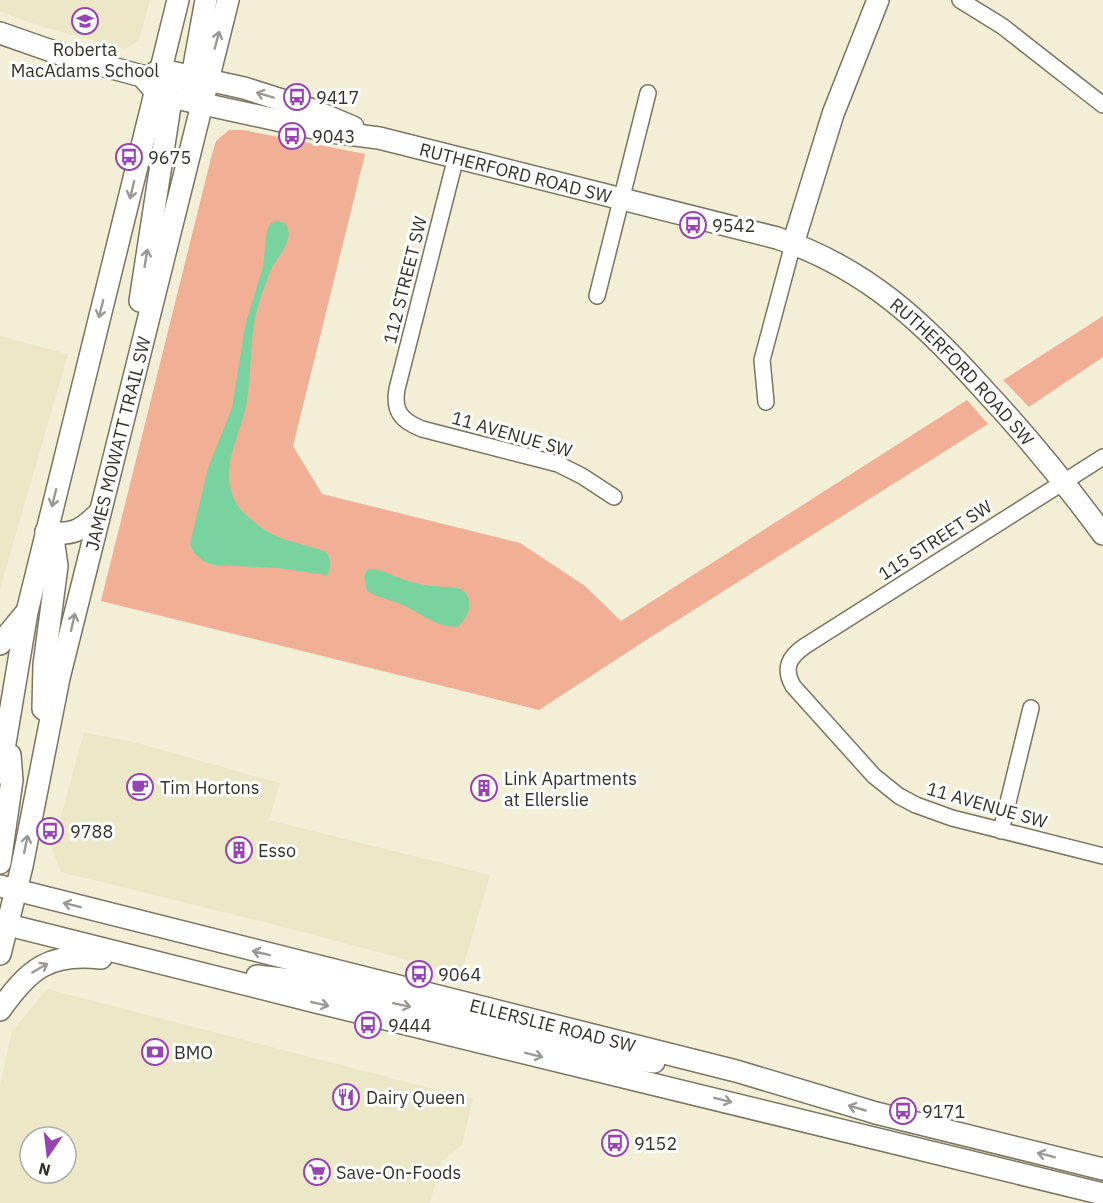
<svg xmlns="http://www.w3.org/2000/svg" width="1103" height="1203" viewBox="0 0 1103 1203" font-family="'IBM Plex Sans',sans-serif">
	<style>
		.built { fill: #ece7c7; fill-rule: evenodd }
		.green { fill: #f1b096 }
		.water { fill: #78d39e }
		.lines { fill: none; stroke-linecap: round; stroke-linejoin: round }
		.street-casing { stroke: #797560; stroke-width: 18 }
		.secondary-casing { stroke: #797560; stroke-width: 24 }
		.street { stroke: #fff; stroke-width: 15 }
		.secondary { stroke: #fff; stroke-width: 21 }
		.oneway { stroke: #999894 }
		.labels { text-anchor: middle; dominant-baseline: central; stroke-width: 6; stroke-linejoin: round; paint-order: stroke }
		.poi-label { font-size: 18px; fill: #333229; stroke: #fff; text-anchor: start }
		.street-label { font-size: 18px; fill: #333229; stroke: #fff }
	</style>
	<rect width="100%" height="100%" fill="#f3efd7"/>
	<g class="built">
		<polygon points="0,0 150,0 139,40 125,49 43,27 9,15 0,11"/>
		<polygon points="0,336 68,354 0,589"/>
		<polygon points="84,732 141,744 280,783 269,820 490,875 461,974 276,925 61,872 52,849"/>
		<path d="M 47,989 L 473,1099 L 462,1145 L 441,1162 L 430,1203 L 0,1203 L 0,1085 L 12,1031 ZM 30,1137 L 66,1137 L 66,1173 L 30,1173 Z"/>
	</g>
	<g class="green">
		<polygon points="229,130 243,130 365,154 293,446 322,494 520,543 585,586 621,621 967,400 988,424 643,642 539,710 101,601 212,154 216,141"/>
		<polygon points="1103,316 1103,357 1029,407 1003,380"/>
	</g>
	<g class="water">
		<path d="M 278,221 L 285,223 C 297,241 276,256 270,272 C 264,288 257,306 254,324 C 250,351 251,379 246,406 C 241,428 230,450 229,472 C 228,482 231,494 236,503 C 240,510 246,515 252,520 C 275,542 297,541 326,552 C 331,559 332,567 327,575 L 277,568 L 214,565 L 203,561 L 193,552 L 190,544 L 208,468 L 232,408 L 245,326 L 263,266 L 267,230 L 271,223 Z"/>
		<path d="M 369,569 C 384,569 395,578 408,581 C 416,583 424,585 431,586 C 446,588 467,583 469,602 C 470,612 465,620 458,627 C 433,627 419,611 398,603 C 387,599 377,597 367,591 L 364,577 L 366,571 Z"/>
	</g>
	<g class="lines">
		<defs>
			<g id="street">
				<polyline points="960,0 1002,26 1103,105"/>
				<path d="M 456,157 L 397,389 C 393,412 402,421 422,429 L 558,464 L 582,476 L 614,497"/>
				<polyline points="597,296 648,93"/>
				<polyline points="766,402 762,360 793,244"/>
				<path d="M 1103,457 L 805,646 C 789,657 783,668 793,686 L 874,776 L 899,796 L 916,805 L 952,818 L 1103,856"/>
				<polyline points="1001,831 1031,708"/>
			</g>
			<g id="secondary">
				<polyline points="0,33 60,54 142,76"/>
				<polyline points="156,72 162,70 244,88 310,109 353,127"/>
				<path id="s1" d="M 142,76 L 156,92 L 171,97 L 332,132 L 379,138 L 777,238 C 866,268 923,322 984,390 C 1027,436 1066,484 1103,534"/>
				<polyline points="194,90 192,77 206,0"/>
				<polyline points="793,244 833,114 878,0"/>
				<polyline points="140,301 170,106 173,86 171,83"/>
				<path d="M 46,532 C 72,536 81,531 99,513"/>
				<polyline points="0,644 24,615"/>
				<polyline points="43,709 44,665 57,566 54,545 46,532"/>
				<polyline points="0,773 27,612 178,0"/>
				<polyline points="0,863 12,780 10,755"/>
				<path id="s2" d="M 0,886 L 736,1071 L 876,1113 L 1103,1169"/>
				<polyline points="0,923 316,1002 1103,1194"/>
				<path id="s3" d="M 0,954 L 22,866 L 59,678 L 228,0"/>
				<polyline points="257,976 291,980 465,1019 473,1017 486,1008"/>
				<path d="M 0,1010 C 29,969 49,952 101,958"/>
				<path d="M 463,1035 C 475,1027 486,1028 500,1030 L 627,1059 L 654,1062"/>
			</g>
		</defs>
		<use href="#street" class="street-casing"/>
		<use href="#secondary" class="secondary-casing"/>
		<use href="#street" class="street"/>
		<use href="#secondary" class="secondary"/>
	</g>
	<defs><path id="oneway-shaft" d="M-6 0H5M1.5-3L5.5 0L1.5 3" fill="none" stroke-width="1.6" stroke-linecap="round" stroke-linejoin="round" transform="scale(1.5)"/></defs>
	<g class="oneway">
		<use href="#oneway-shaft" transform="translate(217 40) rotate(-75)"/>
		<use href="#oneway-shaft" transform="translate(265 95) rotate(-163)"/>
		<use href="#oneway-shaft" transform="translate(132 190) rotate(104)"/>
		<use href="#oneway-shaft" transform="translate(146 258) rotate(-81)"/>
		<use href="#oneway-shaft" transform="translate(101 309) rotate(104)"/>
		<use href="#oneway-shaft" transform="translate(54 498) rotate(104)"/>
		<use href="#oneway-shaft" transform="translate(73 622) rotate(-77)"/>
		<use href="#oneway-shaft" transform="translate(26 844) rotate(-78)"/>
		<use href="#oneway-shaft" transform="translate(72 905) rotate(-166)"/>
		<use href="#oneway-shaft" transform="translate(261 953) rotate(-166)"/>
		<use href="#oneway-shaft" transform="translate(40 968) rotate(-30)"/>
		<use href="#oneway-shaft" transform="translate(320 1004) rotate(13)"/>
		<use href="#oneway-shaft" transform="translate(402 1005) rotate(12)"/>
		<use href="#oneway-shaft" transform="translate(534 1055) rotate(14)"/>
		<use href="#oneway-shaft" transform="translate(723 1100) rotate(14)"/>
		<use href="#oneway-shaft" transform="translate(857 1108) rotate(-164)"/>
		<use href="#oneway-shaft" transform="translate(1046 1155) rotate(-166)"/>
	</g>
	<defs>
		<symbol id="school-ring" viewBox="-11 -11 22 22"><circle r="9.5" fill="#fff" stroke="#9644b3" stroke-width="1.5"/><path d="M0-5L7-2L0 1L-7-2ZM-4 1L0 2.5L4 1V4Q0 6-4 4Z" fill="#9644b3"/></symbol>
		<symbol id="bus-ring" viewBox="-11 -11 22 22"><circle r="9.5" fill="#fff" stroke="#9644b3" stroke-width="1.5"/><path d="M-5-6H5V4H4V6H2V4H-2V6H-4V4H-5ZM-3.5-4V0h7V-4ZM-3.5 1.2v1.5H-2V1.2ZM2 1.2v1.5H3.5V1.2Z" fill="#9644b3"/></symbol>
		<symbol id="cafe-ring" viewBox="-11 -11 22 22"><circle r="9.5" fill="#fff" stroke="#9644b3" stroke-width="1.5"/><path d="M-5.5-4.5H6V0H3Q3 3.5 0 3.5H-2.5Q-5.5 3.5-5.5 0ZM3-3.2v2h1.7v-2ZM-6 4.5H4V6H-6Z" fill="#9644b3"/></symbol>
		<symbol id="building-ring" viewBox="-11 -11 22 22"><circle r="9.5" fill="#fff" stroke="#9644b3" stroke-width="1.5"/><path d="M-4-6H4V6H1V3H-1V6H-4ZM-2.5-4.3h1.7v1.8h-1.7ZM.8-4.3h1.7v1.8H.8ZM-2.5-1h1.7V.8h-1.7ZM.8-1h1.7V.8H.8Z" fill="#9644b3"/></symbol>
		<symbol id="bank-ring" viewBox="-11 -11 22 22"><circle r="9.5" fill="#fff" stroke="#9644b3" stroke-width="1.5"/><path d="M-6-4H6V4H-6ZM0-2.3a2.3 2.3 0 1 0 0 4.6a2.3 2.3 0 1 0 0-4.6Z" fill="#9644b3"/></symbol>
		<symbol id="restaurant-ring" viewBox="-11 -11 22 22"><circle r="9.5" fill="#fff" stroke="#9644b3" stroke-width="1.5"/><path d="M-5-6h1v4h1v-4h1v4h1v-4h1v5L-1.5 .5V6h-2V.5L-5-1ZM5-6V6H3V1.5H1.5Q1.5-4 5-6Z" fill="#9644b3"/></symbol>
		<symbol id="supermarket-ring" viewBox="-11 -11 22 22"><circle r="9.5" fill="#fff" stroke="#9644b3" stroke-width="1.5"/><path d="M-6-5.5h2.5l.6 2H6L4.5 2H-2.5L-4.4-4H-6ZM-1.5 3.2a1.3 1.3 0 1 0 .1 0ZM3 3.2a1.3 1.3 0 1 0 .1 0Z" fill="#9644b3"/></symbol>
	</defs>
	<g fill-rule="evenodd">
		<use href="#school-ring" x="70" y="6" width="30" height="30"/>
		<use href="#bus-ring" x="282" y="82" width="30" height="30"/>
		<use href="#bus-ring" x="277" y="121" width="30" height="30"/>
		<use href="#bus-ring" x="114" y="142" width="30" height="30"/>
		<use href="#bus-ring" x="678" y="210" width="30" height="30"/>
		<use href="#cafe-ring" x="125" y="772" width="30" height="30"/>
		<use href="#building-ring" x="469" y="773" width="30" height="30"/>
		<use href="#bus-ring" x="35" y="816" width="30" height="30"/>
		<use href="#building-ring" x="224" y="835" width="30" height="30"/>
		<use href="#bus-ring" x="404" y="959" width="30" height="30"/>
		<use href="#bus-ring" x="353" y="1010" width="30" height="30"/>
		<use href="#bank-ring" x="140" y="1037" width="30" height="30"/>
		<use href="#restaurant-ring" x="331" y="1082" width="30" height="30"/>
		<use href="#bus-ring" x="888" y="1096" width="30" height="30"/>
		<use href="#bus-ring" x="600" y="1128" width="30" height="30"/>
		<use href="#supermarket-ring" x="302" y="1157" width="30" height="30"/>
	</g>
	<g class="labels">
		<g class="poi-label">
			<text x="85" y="49" text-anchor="middle">Roberta<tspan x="85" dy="21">MacAdams School</tspan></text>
			<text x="316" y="97">9417</text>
			<text x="312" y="136">9043</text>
			<text x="148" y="157">9675</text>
			<text x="712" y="225">9542</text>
			<text x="504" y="778">Link Apartments<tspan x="504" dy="21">at Ellerslie</tspan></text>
			<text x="160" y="787">Tim Hortons</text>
			<text x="70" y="831">9788</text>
			<text x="258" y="850">Esso</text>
			<text x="438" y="974">9064</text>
			<text x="388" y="1025">9444</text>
			<text x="174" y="1052">BMO</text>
			<text x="366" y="1097">Dairy Queen</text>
			<text x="922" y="1111">9171</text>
			<text x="634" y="1143">9152</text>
			<text x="336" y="1172">Save-On-Foods</text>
		</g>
		<g class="street-label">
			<text stroke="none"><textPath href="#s1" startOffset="390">RUTHERFORD ROAD SW</textPath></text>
			<text transform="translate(405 280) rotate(-76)">112 STREET SW</text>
			<text stroke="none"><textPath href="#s1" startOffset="891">RUTHERFORD ROAD SW</textPath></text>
			<text transform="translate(512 434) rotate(16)">11 AVENUE SW</text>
			<text stroke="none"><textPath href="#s3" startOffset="524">JAMES MOWATT TRAIL SW</textPath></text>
			<text transform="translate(935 540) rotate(-33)">115 STREET SW</text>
			<text transform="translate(987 805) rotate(16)">11 AVENUE SW</text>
			<text stroke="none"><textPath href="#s2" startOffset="570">ELLERSLIE ROAD SW</textPath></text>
		</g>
	</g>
	<g transform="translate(48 1155) rotate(194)"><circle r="28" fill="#ffffff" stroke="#adada9" stroke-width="1.5"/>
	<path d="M0-4.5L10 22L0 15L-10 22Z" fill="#9644b3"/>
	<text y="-9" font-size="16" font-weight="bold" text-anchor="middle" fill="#333229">N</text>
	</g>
</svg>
